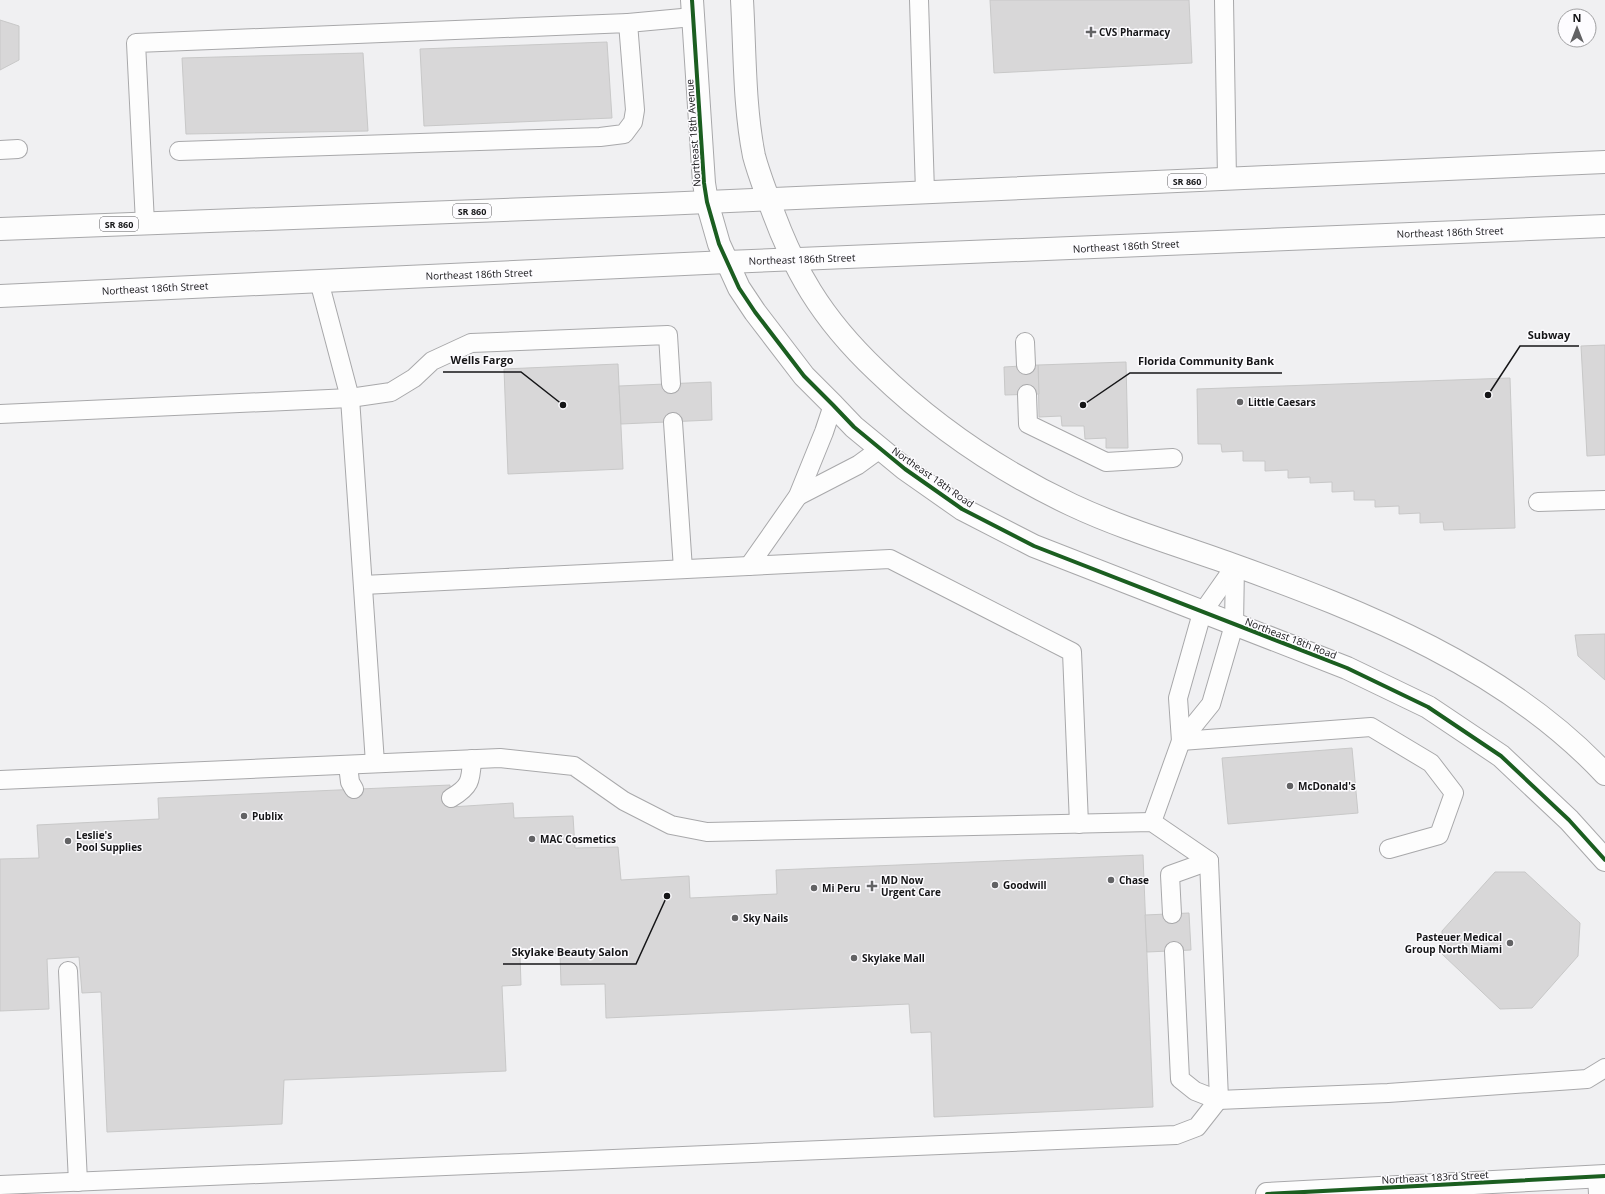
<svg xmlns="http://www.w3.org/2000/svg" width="1605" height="1194" viewBox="0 0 1605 1194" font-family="'Open Sans',sans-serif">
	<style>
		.building { fill: #d8d7d8; stroke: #c8c8c8 }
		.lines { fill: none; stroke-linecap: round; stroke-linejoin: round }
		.service-casing { stroke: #a8a8aa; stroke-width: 20 }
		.minor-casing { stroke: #a8a8aa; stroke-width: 24 }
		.tertiary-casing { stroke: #a8a8aa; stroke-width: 24 }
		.primary-casing { stroke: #a8a8aa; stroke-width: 24 }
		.service { stroke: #fdfdfd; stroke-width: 18 }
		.minor { stroke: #fdfdfd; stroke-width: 22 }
		.tertiary { stroke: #fdfdfd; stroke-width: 22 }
		.primary { stroke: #fdfdfd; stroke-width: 22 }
		.cycleway-casing { stroke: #fdfcff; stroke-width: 6 }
		.cycleway { stroke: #1b5e20; stroke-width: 4 }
		.poi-dot { fill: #626264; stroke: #fdfcff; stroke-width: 1.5 }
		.labels { text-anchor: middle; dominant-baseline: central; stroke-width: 3; stroke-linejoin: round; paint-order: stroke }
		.shield { fill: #fdfcff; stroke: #5b5a5d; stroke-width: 1 }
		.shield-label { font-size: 9px; font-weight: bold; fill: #151517 }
		.poi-label { font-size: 10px; font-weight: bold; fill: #151517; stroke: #fdfcff; text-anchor: start }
		.street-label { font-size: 10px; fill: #151517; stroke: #fdfcff }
		.leader { fill: none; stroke: #151517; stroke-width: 1.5 }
		.callout-dot { fill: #151517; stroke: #fdfcff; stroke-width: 1.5 }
		.callout-label { font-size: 11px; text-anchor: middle; font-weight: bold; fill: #151517; stroke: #fdfcff; stroke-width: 3; stroke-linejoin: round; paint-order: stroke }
	</style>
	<rect width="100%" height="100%" fill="#f0f0f2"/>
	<g class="building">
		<polygon points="990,0 1189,0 1192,63 994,73"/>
		<polygon points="0,20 19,26 19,60 0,70"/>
		<polygon points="607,42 612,118 424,126 420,49"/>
		<polygon points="363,53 368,131 186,134 182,58"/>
		<polygon points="1605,345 1605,455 1587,456 1581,346"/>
		<polygon points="1126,362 1128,448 1106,448 1106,438 1085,439 1084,426 1062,426 1061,416 1039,417 1038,365"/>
		<polygon points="618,364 623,469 508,474 504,369"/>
		<polygon points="1038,365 1039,394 1005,395 1004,367"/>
		<polygon points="1510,378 1515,528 1444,530 1443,522 1420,523 1420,513 1399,514 1399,506 1375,507 1375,500 1354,500 1354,491 1332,492 1332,482 1310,483 1310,477 1288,478 1288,470 1265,471 1265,461 1243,461 1243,451 1222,452 1221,444 1198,444 1197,389"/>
		<polygon points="711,382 712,420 621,424 619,386"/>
		<polygon points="1605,634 1605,680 1578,656 1575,635"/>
		<polygon points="1352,748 1358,813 1228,824 1222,758"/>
		<polygon points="450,785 451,807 513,803 514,818 573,816 575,848 618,847 621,880 689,876 690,898 777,894 776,870 1143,855 1153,1107 934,1117 931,1032 911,1033 909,1004 606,1018 605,984 561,985 560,953 520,955 521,985 502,986 506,1071 284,1080 282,1124 107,1132 101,992 82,993 79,957 47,959 49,1009 0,1011 0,859 39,858 37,825 159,819 158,798"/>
		<polygon points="1495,872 1525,872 1580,923 1578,956 1532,1008 1500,1009 1442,954 1442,931"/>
		<polygon points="1189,913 1191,950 1147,952 1145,915"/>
	</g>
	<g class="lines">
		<defs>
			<g id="service">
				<polyline points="919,0 925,192"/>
				<polyline points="1224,0 1227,179"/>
				<polyline points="628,23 693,17"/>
				<polyline points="0,150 18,149"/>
				<polyline points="145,223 136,43 628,23 635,110 633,122 624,134 600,137 179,151"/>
				<polyline points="319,281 350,398 375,763"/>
				<polyline points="1025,342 1026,365"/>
				<polyline points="1027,394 1028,424 1106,462 1173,458"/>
				<polyline points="0,414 350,398 391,392 414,378 432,361 471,343 668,335 671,384"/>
				<polyline points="673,422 683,569"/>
				<polyline points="798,496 858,465 880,449"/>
				<polyline points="1538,502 1605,500"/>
				<polyline points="749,566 798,496 824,432 833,405"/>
				<polyline points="363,585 890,559 1072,652 1079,824"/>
				<polyline points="1181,741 1371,727 1431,763 1454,793 1439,835 1389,849"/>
				<polyline points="1181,741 1178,698 1202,613 1235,566"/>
				<polyline points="348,765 350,782 354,789"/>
				<polyline points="0,780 500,758 574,766 624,801 671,825 707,832 1152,822 1209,861"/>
				<path d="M 451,798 C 470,787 471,781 472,759"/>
				<polyline points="1152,822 1181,741 1211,704 1234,625 1235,566"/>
				<polyline points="1172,914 1170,875 1209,861"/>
				<polyline points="1174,951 1180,1079 1195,1091 1218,1100 1388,1093 1587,1079 1605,1068"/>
				<polyline points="68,971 78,1182"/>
				<polyline points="1597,1176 1598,1194"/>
				<polyline points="0,1185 1176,1135 1197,1127 1219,1099 1209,861"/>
			</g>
			<polyline id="minor" points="1267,1194 1605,1176"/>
			<g id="tertiary">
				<polyline points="692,0 704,183 707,202 719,244 739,288 755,312 804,376 833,405 854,427 905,469 962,509 1034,546 1347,668 1428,707 1501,756 1569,820 1605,860"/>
				<path d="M 742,0 C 745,51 744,106 754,156 C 758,171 763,184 768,198 C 793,270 821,318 877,371 C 935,427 1000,471 1072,505 C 1123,529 1178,545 1231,564 C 1365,612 1506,668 1605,774"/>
			</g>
			<g id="primary">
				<polyline points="0,229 662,204 1605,162"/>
				<polyline points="0,296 727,262 1605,226"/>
			</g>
		</defs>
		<use href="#service" class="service-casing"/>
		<use href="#minor" class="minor-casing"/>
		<use href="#tertiary" class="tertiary-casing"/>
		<use href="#primary" class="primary-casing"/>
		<use href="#service" class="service"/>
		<use href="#minor" class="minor"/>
		<use href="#tertiary" class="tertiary"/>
		<use href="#primary" class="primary"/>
		<defs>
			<g id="cycleway">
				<polyline points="692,0 704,183 707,202 719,244 739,288 755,312 804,376 833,405 854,427 905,469 962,509 1034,546 1347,668 1428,707 1501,756 1569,820 1605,860"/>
				<polyline points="1267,1194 1605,1176"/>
			</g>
		</defs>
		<use href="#cycleway" class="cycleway-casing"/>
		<use href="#cycleway" class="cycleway"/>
	</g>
	<g class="poi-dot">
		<path d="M1089 26h4v4h4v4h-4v4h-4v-4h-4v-4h4z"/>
		<circle cx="1240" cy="402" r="4"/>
		<circle cx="1290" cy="786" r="4"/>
		<circle cx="244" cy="816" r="4"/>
		<circle cx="532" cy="839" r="4"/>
		<circle cx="68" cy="841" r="4"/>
		<circle cx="1111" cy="880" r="4"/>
		<circle cx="995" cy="885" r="4"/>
		<path d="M870 880h4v4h4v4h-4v4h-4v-4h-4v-4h4z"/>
		<circle cx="814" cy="888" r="4"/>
		<circle cx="735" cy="918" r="4"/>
		<circle cx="1510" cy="943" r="4"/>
		<circle cx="854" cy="958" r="4"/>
	</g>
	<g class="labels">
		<g class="shield">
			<rect x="1168" y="174" width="38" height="14" rx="3"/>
			<rect x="453" y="204" width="38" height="14" rx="3"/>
			<rect x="100" y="217" width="38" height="14" rx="3"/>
		</g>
		<g class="shield-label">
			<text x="1187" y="181">SR 860</text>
			<text x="472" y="211">SR 860</text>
			<text x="119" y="224">SR 860</text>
		</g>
		<g class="poi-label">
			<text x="1099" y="32">CVS Pharmacy</text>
			<text x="1248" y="402">Little Caesars</text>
			<text x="1298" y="786">McDonald's</text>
			<text x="252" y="816">Publix</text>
			<text x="76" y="835">Leslie's<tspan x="76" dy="12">Pool Supplies</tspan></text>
			<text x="540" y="839">MAC Cosmetics</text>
			<text x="881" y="880">MD Now<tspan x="881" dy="12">Urgent Care</tspan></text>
			<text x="1119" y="880">Chase</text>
			<text x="1003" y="885">Goodwill</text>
			<text x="822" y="888">Mi Peru</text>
			<text x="743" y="918">Sky Nails</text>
			<text x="1502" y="937" text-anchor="end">Pasteuer Medical<tspan x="1502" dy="12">Group North Miami</tspan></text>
			<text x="862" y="958">Skylake Mall</text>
		</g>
		<g class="street-label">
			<text transform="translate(693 133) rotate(-94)">Northeast 18th Avenue</text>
			<text transform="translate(1450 232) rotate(-2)">Northeast 186th Street</text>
			<text transform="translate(1126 246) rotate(-3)">Northeast 186th Street</text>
			<text transform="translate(802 259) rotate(-2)">Northeast 186th Street</text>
			<text transform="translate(479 274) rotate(-2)">Northeast 186th Street</text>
			<text transform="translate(155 288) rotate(-3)">Northeast 186th Street</text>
			<text transform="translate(933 477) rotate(35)">Northeast 18th Road</text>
			<text transform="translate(1291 638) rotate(21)">Northeast 18th Road</text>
			<text transform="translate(1435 1177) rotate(-3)">Northeast 183rd Street</text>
		</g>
	</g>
	<path class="leader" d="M1488 395L1520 346H1579M563 405L521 372H443M1083 405L1130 373H1282M667 896L636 964H503"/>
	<g class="callout-dot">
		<circle cx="1488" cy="395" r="4"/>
		<circle cx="563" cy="405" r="4"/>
		<circle cx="1083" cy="405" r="4"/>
		<circle cx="667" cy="896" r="4"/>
	</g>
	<g class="callout-label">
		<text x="1549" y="339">Subway</text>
		<text x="482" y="364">Wells Fargo</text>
		<text x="1206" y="365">Florida Community Bank</text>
		<text x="570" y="956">Skylake Beauty Salon</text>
	</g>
	<g transform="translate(1577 28)"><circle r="19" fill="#fdfcff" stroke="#a0a0a2"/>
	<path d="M0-3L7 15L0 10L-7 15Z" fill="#626264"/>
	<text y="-6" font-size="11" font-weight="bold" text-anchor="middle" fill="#151517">N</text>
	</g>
</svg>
